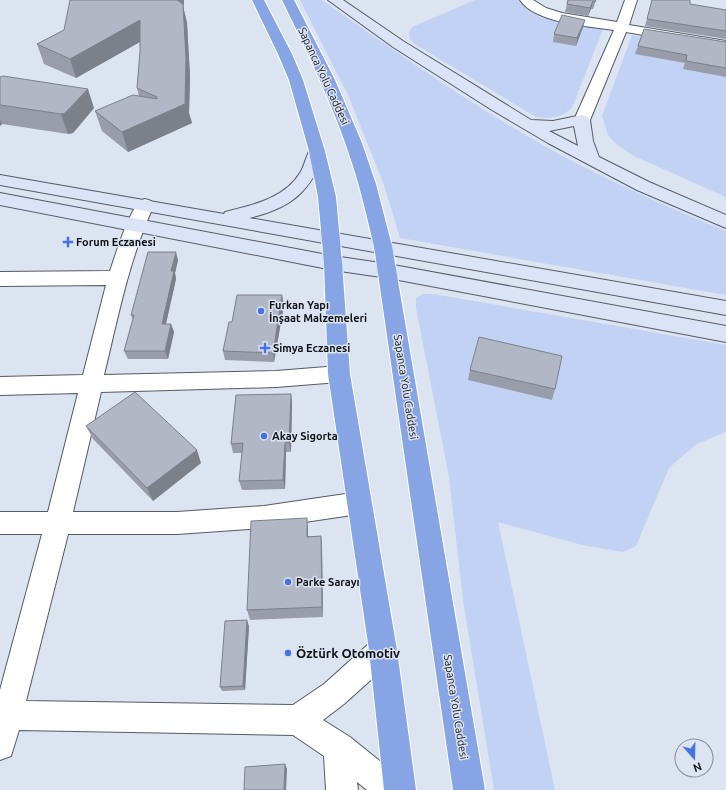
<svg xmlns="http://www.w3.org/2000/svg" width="726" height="790" viewBox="0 0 726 790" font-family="Ubuntu,sans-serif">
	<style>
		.green { fill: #c2d2f5 }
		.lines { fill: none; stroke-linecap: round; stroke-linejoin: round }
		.street-casing { stroke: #555a66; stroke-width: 2 }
		.secondary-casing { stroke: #555a66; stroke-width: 2 }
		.highway-casing { stroke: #fff; stroke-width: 2 }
		.street { fill: #fff; fill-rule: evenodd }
		.secondary { fill: #dbe4f7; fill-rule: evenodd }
		.highway { fill: #87a5e5; fill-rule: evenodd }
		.wall { fill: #989da9 }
		.shaded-wall { fill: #7c808a }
		.building { fill: #b1b7c5; stroke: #7c808a }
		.poi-dot { fill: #4672e4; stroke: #dce3f1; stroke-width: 1.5 }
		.labels { text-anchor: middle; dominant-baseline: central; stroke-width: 3; stroke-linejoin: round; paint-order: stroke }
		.street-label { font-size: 11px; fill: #101217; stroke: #dce3f1 }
		.poi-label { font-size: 11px; font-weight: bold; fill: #101217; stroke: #dce3f1; text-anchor: start }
		.near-poi-label { font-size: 13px; font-weight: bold; fill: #101217; stroke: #dce3f1; text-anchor: start }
	</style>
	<rect width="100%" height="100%" fill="#dce3f1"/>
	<g class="green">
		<path d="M 300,0 L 322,0 C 406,59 491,119 582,166 C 629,190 677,211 726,231 L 726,295 L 400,238 L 384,185 L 349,97 Z"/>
		<path d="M 475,0 L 519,0 L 528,9 L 540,17 L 603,29 L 572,108 C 561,118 550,119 536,117 L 413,43 L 410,39 L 409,33 L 412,27 Z"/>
		<polygon points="632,35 726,52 726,197 634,156 616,144 608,135 602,116"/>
		<polygon points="423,294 434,294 726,345 726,432 695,445 669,468 636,546 623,552 582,545 498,522 555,790 494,790 463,600 449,477 416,308 416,298"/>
	</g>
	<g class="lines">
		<defs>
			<g id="street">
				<path d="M 520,0 L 533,0 L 546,8 L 562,13 L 617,22 L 625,0 L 637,0 L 629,25 L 726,41 L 726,49 L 626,32 L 590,120 L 588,123 L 582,125 L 576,123 L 574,120 L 614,30 C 588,26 535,23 520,0 Z"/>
				<path d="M 145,199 L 151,201 L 154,205 C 129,259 118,317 104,375 L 276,371 L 339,366 L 347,368 L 350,374 L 347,380 L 339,382 L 276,387 L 101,392 L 73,512 L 177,512 L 264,506 L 359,492 L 368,495 L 371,503 L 368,511 L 359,514 L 264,528 L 177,534 L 68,534 L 26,701 L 293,705 L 324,684 L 373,640 L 383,636 L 393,640 L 397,650 L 393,660 L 344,704 L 323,720 L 350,737 L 402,779 L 407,790 L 367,790 L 357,782 L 358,790 L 326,790 L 324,756 L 293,735 L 19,730 L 11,756 L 0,760 L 0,690 L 42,534 L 0,534 L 0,512 L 48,512 L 78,393 L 0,395 L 0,377 L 83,375 L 106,285 L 0,286 L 0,272 L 110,271 C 118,248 125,222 139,201 Z"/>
			</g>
			<g id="secondary">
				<path d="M 328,0 L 343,0 L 403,41 L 531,120 L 553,121 L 582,115 L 588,117 L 590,120 L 593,141 L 599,157 L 649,182 L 726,215 L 726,228 L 637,190 L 548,143 L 492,110 L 393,47 ZM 574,126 L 578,146 L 549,131 Z"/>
				<path d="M 317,146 L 323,148 L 325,151 C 311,192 291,208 249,218 L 726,301 L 726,315 L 0,185 L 0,175 L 224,214 L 225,212 C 252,205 284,199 300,173 C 305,165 306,155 311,148 Z"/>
				<polygon points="0,193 333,256 388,264 726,326 726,342 388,278 333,270 0,205"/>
			</g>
			<g id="highway">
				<polygon points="252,0 264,0 292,54 303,80 325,151 336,197 342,263 350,374 397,650 416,790 384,790 369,650 328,374 324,263 318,197 309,151 289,80 278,54"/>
				<path d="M 282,0 L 294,0 L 335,80 L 362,143 L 376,184 L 392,246 L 485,790 L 453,790 L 374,246 C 367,218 361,190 352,163 C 334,107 308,53 282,0 Z"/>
			</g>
		</defs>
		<use href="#street" class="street-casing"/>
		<use href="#secondary" class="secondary-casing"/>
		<use href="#highway" class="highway-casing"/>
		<use href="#street" class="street"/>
		<use href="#secondary" class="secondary"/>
		<use href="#highway" class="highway"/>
	</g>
	<g class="wall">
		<polygon points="568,0 596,0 593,9 591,9 588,16 565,12"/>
		<polygon points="652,0 690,4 726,10 726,39 645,26"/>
		<polygon points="184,4 183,6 187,23 190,77 189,113 192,123 128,152 102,131 95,111 139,96 137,88 140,52 140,42 76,78 44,64 37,44"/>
		<polygon points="585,20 583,27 576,46 553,42 554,34"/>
		<polygon points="644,29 726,42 726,77 683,69 685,63 635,54"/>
		<polygon points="0,77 94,108 73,133 68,134 2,124 0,126"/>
		<polygon points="178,260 175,273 176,279 166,324 171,324 174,332 168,359 128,359 124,351 133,320 131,315"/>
		<polygon points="284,305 274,362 225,360 223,351 232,322"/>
		<polygon points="470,370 555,389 552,400 468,380"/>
		<polygon points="291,394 292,403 291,452 286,452 285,489 242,490 239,481 242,453 233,453 231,444"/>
		<polygon points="86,426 201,463 153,501 93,439"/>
		<polygon points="308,530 308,536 321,536 322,547 323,617 250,620 247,610"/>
		<polygon points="249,626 245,690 222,691 220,687"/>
	</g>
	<g class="shaded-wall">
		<polygon points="173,0 184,0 184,4 183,6 187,23 190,77 189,113 192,123 128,152 122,132 185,104"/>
		<polygon points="593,1 591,9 588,16 590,8"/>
		<polygon points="140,20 145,39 76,78 70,59"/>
		<polygon points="585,20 583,27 576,46 577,38"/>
		<polygon points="88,89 94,108 73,133 68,134 61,114"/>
		<polygon points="0,120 2,124 0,126"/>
		<polygon points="176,252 178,260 175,273 176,279 164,332 162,324 171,271"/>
		<polygon points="282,295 284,305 274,362 273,353"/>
		<polygon points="171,324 174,332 168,359 165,351"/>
		<polygon points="291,394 292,403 291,452 289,442"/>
		<polygon points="285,443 286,452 285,489 283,480"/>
		<polygon points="197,450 201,463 153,501 147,488"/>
		<polygon points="307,518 308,530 308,548 307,537"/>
		<polygon points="321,536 322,547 323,617 322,607"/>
		<polygon points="247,620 249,626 245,690 243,686"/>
		<polygon points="285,764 287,769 286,790 284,790"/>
	</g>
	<g class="building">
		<polygon points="70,0 177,0 183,4 186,58 185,103 187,103 122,132 95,111 133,95 157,99 157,97 137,88 140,52 140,20 70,59 37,44 64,30"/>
		<polygon points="568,0 596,0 595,2 593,1 590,8 567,4"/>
		<polygon points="652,0 690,0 690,4 726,10 726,31 647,19"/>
		<polygon points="562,15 585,20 577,38 554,34"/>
		<polygon points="644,29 726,42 726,68 686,61 687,55 638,46"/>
		<polygon points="3,76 88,89 65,113 61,114 0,105 0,77"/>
		<polygon points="148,252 176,252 171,271 174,271 162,324 171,324 165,351 124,351 134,315 131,315"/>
		<polygon points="237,295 282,295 273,353 223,351 229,322 232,322"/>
		<polygon points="479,337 562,356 555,389 470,370"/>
		<polygon points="135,392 197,450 147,488 86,426"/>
		<polygon points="291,394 289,442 285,443 283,480 239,481 243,443 231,444 236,395"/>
		<polygon points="307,518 307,537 321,536 322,607 247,610 251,521"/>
		<polygon points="247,620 243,686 220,687 225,621"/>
		<polygon points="285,764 284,790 244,790 245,767"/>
	</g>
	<g class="poi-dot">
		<path d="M66 236h4v4h4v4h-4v4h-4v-4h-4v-4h4z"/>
		<circle cx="261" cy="311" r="4"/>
		<path d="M263 342h4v4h4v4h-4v4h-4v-4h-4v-4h4z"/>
		<circle cx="264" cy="436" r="4"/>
		<circle cx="288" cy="582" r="4"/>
		<circle cx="288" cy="653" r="4"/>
	</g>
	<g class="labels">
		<g class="street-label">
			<text transform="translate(324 76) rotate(65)">Sapanca Yolu Caddesi</text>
			<text transform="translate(406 387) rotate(81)">Sapanca Yolu Caddesi</text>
			<text transform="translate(456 707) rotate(81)">Sapanca Yolu Caddesi</text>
		</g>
		<g class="poi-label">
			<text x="76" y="242">Forum Eczanesi</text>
			<text x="269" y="305">Furkan Yapı<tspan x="269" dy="13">İnşaat Malzemeleri</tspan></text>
			<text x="273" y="348">Simya Eczanesi</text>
			<text x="272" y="436">Akay Sigorta</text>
			<text x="296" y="582">Parke Sarayı</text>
		</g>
		<g class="near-poi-label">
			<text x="296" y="653">Öztürk Otomotiv</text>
		</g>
	</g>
	<g transform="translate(694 758) rotate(160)"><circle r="19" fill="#dce3f1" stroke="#8a8f9a"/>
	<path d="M0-3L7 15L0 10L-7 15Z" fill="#4672e4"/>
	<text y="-6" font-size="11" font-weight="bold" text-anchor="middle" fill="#101217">N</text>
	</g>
</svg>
